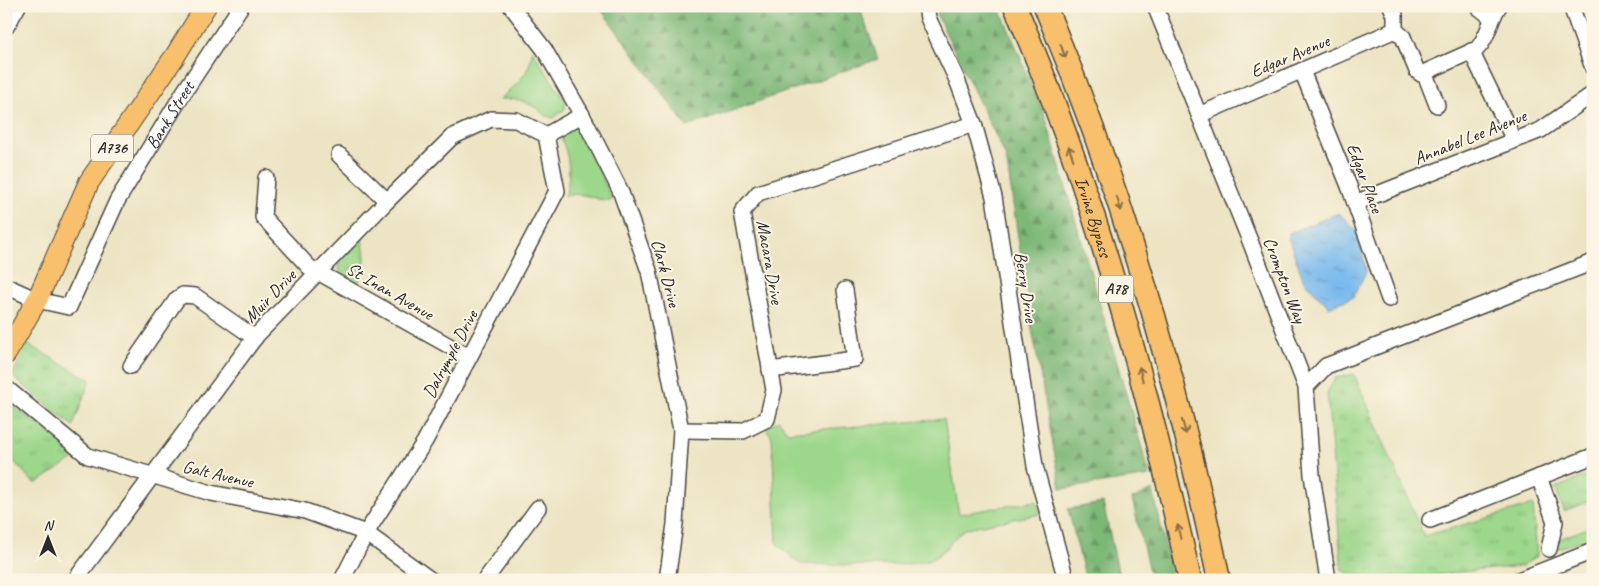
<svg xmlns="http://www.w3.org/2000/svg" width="1599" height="586" viewBox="0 0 1599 586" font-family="Caveat,sans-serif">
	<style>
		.grass { fill: url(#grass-tufts); stroke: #64815b }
		.forest { fill: url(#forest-firs); stroke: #547251 }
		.park { fill: #9cd78b; stroke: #64815b }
		.water { fill: url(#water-ripples); stroke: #52728c }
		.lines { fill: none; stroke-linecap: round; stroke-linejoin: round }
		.minor-casing { stroke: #484742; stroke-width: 18 }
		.major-casing { stroke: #484742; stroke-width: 22 }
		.highway-casing { stroke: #484742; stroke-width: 25 }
		.minor { stroke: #fff; stroke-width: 15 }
		.major { stroke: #f8bf6c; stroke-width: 20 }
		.highway { stroke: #f8bf6c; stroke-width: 22 }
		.oneway { stroke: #876e48 }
		.labels { text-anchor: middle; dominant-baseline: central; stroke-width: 4; stroke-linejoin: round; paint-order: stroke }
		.shield { fill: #fcf5e5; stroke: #6a6863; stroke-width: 1 }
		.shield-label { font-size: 16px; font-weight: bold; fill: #2b2b2b }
		.street-label { font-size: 18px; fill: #2b2b2b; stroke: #fcf5e5 }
	</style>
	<defs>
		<pattern id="grass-tufts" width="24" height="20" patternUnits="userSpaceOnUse" patternTransform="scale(1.25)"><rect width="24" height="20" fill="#9cd78b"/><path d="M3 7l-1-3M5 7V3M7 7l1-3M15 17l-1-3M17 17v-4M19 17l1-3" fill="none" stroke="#87b978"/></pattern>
		<pattern id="forest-firs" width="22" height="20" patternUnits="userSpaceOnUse" patternTransform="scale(1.25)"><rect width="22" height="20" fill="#7db877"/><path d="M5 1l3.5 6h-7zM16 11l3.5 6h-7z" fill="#679662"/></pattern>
		<pattern id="water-ripples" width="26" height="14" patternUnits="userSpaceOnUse" patternTransform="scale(1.25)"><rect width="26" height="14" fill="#7abaee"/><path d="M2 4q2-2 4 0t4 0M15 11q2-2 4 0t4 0" fill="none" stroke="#6497c1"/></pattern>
	</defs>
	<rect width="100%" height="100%" fill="#fcf5e5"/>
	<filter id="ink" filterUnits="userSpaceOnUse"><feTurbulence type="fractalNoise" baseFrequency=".02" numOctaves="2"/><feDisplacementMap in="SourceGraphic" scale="10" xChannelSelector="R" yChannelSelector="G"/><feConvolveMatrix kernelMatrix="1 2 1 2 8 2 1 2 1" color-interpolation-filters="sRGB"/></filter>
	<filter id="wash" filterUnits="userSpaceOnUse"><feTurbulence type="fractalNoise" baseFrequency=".0096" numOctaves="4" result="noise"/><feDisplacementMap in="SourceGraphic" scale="20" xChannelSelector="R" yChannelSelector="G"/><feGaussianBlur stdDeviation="1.12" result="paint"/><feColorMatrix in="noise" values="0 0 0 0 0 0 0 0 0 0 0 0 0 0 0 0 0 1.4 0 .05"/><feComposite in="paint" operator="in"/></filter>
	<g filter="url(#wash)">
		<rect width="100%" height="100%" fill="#ece4c3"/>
		<g class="grass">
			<path d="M 361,237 C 366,253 368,269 357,284 C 346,278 338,275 338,262 Z"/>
			<polygon points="27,344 90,380 73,426 12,376"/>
			<polygon points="1354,374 1424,536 1533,505 1537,556 1522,566 1383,580 1361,580 1342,570 1327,393 1335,378"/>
			<polygon points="6,401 80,455 35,484 6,453"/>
			<polygon points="1593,473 1593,500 1564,511 1555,488"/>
			<polygon points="1593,526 1593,537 1552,550 1551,542"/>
		</g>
		<g class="forest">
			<polygon points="606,6 859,6 878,59 687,127 600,8"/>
			<polygon points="940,6 999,6 1046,119 1150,476 1061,489 1031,324 1006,157 937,15"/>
			<polygon points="1153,490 1173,580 1151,580 1132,499"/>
			<polygon points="1103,503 1120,580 1086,580 1068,509"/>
		</g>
		<g class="park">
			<path d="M 532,50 L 565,101 L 565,109 L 554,118 C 543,117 539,108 529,104 C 520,99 510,99 500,99 C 517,84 531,73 532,50 Z"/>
			<path d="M 569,125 L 581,127 L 612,200 C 594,202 587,190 565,196 C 572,174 569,156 560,135 Z"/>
			<path d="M 944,419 L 959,514 L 1036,501 L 1040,514 L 967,528 C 953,536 947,551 932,559 C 913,569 827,564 800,564 L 777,544 L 772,437 L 766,428 L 779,420 L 787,432 Z"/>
		</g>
		<polygon class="water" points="1339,213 1359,233 1366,272 1353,297 1329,307 1304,281 1287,234"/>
	</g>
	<g filter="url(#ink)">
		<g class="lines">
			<defs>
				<g id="minor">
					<polyline points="511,6 544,49 582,115 620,190 649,271 681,430 675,524 667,580"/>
					<polyline points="926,6 928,18 957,80 974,124 994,197 1035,466 1066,580"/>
					<polyline points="1155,6 1250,241 1306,387 1312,475 1328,580"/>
					<path d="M 1391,6 L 1395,15 L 1395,30 L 1403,37 L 1417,71 L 1421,74 L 1477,49 C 1488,38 1490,19 1499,6"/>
					<polyline points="1477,6 1491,17"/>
					<polyline points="1571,6 1593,68"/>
					<polyline points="6,27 18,6"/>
					<polyline points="1471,51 1514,140"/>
					<polyline points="1302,71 1349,186 1389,299"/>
					<polyline points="1425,74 1437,105"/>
					<polyline points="1199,115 1395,30"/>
					<polyline points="546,135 582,115"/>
					<polyline points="339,155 387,201"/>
					<polyline points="266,178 263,217 309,267 469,357"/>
					<polyline points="1355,203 1541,130 1593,94"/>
					<path id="s1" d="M 6,286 L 37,300 L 69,307 L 117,201 L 184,92 L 241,6"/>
					<polyline points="131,366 177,299 183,295 195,296 255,338"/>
					<polyline points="770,370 855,359 845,290"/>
					<polyline points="1306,387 1326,366 1593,262"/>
					<polyline points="6,388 88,456 211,493 305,511 366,533 431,580"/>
					<polyline points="681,430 743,431 767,419 774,390 742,212 758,193 974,124"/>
					<polyline points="1539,477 1555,522 1549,549"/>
					<polyline points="1430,520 1593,456"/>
					<polyline points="75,580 256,336 387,201 452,137 491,119 516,120 546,135"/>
					<polyline points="342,580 366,533 425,441 557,191 546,135"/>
					<polyline points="485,580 538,508"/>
					<polyline points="1519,580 1593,551"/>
				</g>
				<polyline id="major" points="6,354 37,300 89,182 175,56 206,6"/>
				<g id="highway">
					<path id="s2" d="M 1015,6 C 1094,191 1147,384 1190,580"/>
					<path d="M 1045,6 C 1122,190 1179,385 1219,580"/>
				</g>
			</defs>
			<use href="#minor" class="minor-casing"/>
			<use href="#major" class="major-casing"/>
			<use href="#highway" class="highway-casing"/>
			<use href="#minor" class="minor"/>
			<use href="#major" class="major"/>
			<use href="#highway" class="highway"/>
		</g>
		<defs><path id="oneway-shaft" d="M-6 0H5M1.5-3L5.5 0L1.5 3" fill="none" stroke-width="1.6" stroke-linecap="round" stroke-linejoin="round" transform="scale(1.25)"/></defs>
		<g class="oneway">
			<use href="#oneway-shaft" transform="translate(1063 51) rotate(70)"/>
			<use href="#oneway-shaft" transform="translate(1071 153) rotate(-109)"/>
			<use href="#oneway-shaft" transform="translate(1119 204) rotate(73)"/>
			<use href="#oneway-shaft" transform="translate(1141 374) rotate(-104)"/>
			<use href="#oneway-shaft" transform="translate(1184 427) rotate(74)"/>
			<use href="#oneway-shaft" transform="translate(1179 532) rotate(-102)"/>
		</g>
	</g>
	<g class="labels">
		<g class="shield">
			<rect x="91" y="134.5" width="42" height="27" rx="4"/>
			<rect x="1098.5" y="275.5" width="35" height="27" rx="4"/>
		</g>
		<g class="shield-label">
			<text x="112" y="148">A736</text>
			<text x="1116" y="289">A78</text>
		</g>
		<g class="street-label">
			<text transform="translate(1290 56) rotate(-23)">Edgar Avenue</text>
			<text stroke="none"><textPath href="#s1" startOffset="284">Bank Street</textPath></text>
			<text transform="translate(1470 137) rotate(-22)">Annabel Lee Avenue</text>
			<text transform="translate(1365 178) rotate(69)">Edgar Place</text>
			<text stroke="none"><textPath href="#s2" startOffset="225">Irvine Bypass</textPath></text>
			<text transform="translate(770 262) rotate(80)">Macara Drive</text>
			<text transform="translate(666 273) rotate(75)">Clark Drive</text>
			<text transform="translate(1285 280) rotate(69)">Crompton Way</text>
			<text transform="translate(1026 287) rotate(81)">Berry Drive</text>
			<text transform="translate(390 291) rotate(30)">St Inan Avenue</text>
			<text transform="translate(270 296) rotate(-46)">Muir Drive</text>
			<text transform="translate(450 354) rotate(-62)">Dalrymple Drive</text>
			<text transform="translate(218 474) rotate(13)">Galt Avenue</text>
		</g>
	</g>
	<rect width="1599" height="586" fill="none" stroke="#fcf5e5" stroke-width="25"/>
	<g transform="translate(48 538)" stroke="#fcf5e5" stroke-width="4" paint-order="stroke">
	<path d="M0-4L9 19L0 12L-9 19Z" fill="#2b2b2b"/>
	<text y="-8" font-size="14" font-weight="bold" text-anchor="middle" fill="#2b2b2b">N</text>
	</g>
</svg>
